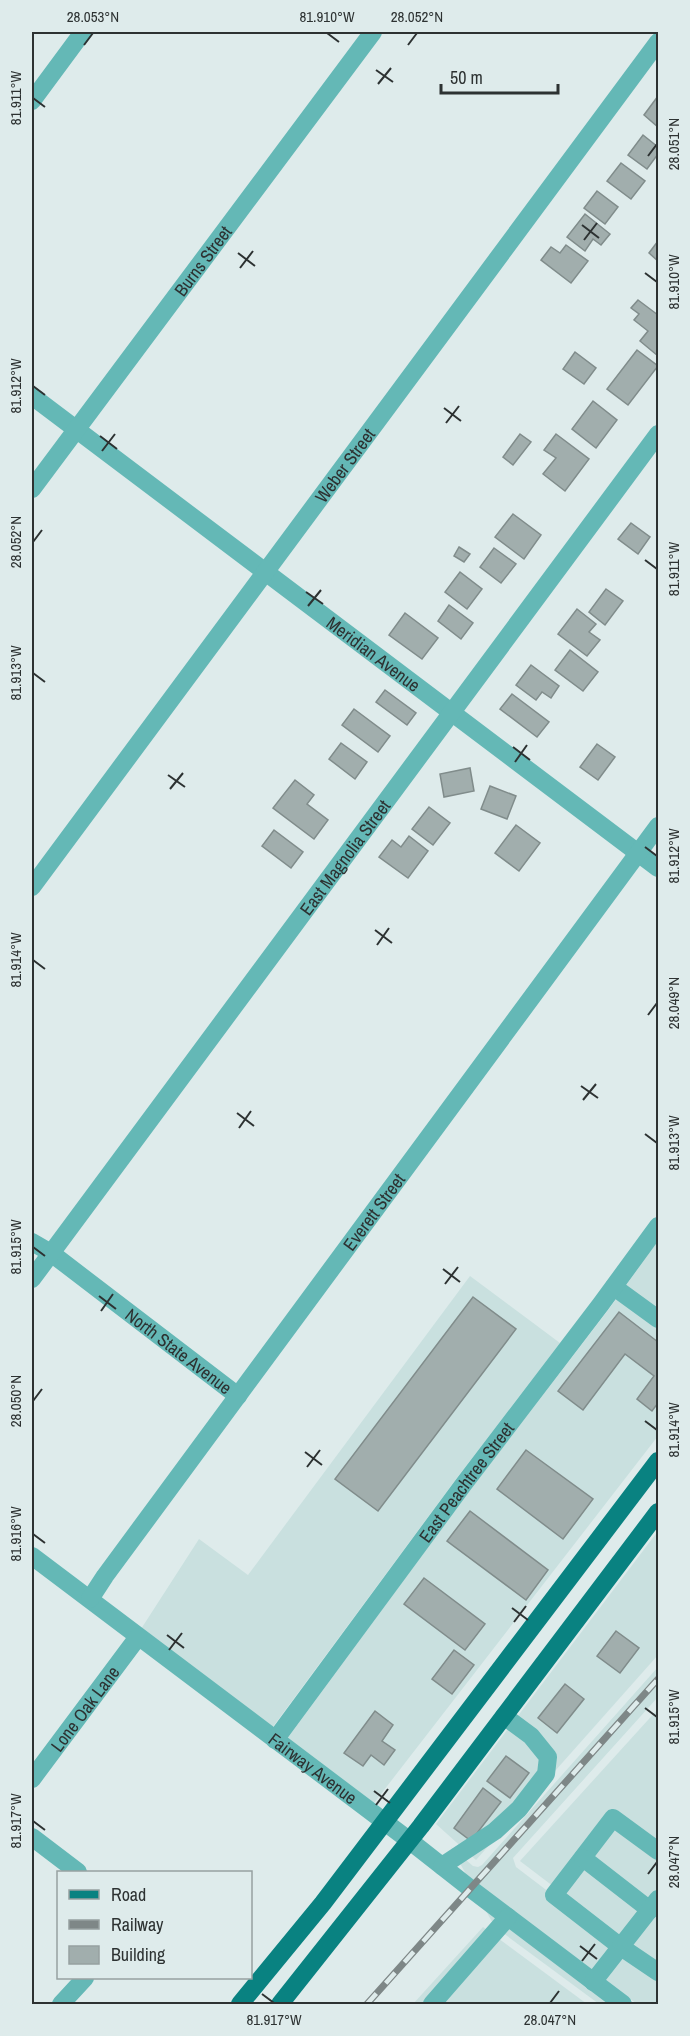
<svg xmlns="http://www.w3.org/2000/svg" width="690" height="2036" viewBox="0 0 690 2036" font-family="'Archivo Narrow',sans-serif">
	<style>
		.built { fill: #c9e0df }
		.building { fill: #a1aead; stroke: #808c8b; stroke-width: 1.5 }
		.lines { fill: none; stroke-linecap: round; stroke-linejoin: round }
		.minor { stroke: #64b8b6; stroke-width: 18 }
		.major { stroke: #098281; stroke-width: 18 }
		.rail-casing { stroke: #7e8787; stroke-width: 7 }
		.rail { stroke: #deebeb; stroke-width: 4.5; stroke-dasharray: 14; stroke-linecap: butt }
		.ticks { fill: none; stroke: #2d3232; stroke-width: 2 }
		.labels { text-anchor: middle; dominant-baseline: central; stroke-width: 4.5; stroke-linejoin: round; paint-order: stroke }
		.street-label { font-size: 18px; fill: #2d3232; stroke: #deebeb }
		.neatline { fill: none; stroke: #2d3232; stroke-width: 2 }
		.ticks-label { font-size: 15px; text-anchor: middle; fill: #2d3232 }
	</style>
	<rect width="100%" height="100%" fill="#deebeb"/>
	<g class="built">
		<polygon points="658,1241 658,1436 374,1803 287,1739 470,1490 609,1309"/>
		<polygon points="470,1276 560,1343 456,1479 272,1728 141,1629 199,1539 248,1575"/>
		<polygon points="658,1531 658,1655 476,1860 436,1824"/>
		<polygon points="658,1667 658,1697 513,1858 516,1867 658,1975 658,2004 637,2004 467,1876 451,1847 473,1866 478,1867 482,1865"/>
		<polygon points="658,1709 658,1966 520,1861"/>
		<polygon points="486,1911 610,2004 599,2004 495,1927"/>
		<polygon points="483,1927 587,2004 413,2004"/>
	</g>
	<g class="building">
		<polygon points="658,96 658,127 644,115"/>
		<polygon points="643,135 658,147 658,154 647,169 628,155"/>
		<polygon points="621,163 645,181 631,199 607,181"/>
		<polygon points="597,191 618,207 605,224 584,208"/>
		<polygon points="585,214 610,234 601,245 593,239 585,251 567,237"/>
		<polygon points="658,241 658,261 649,253"/>
		<polygon points="566,245 588,261 571,283 541,260 551,247 560,253"/>
		<polygon points="638,300 658,315 658,356 640,341 648,331 634,320 639,314 631,308"/>
		<polygon points="637,350 658,366 628,405 607,389"/>
		<polygon points="575,352 596,368 584,384 563,369"/>
		<polygon points="593,401 617,420 596,448 572,429"/>
		<polygon points="520,434 531,442 513,465 503,457"/>
		<polygon points="556,434 589,459 565,491 543,474 556,458 544,450"/>
		<polygon points="513,514 541,535 524,559 495,537"/>
		<polygon points="631,523 650,537 638,554 618,539"/>
		<polygon points="459,547 470,554 464,562 454,556"/>
		<polygon points="494,548 516,564 501,583 480,567"/>
		<polygon points="460,572 482,589 467,609 445,592"/>
		<polygon points="606,589 623,601 605,625 589,612"/>
		<polygon points="449,605 473,623 461,639 438,621"/>
		<polygon points="577,609 596,624 589,632 600,640 587,656 558,634"/>
		<polygon points="405,613 438,638 422,659 389,635"/>
		<polygon points="570,650 598,672 583,691 555,670"/>
		<polygon points="531,665 559,686 551,698 542,692 536,700 516,685"/>
		<polygon points="385,690 416,713 407,725 376,702"/>
		<polygon points="512,694 549,722 537,737 500,709"/>
		<polygon points="354,709 390,736 378,752 342,725"/>
		<polygon points="341,743 367,762 355,779 329,759"/>
		<polygon points="597,744 615,757 598,780 580,767"/>
		<polygon points="470,768 474,791 444,797 440,774"/>
		<polygon points="295,780 314,795 307,804 328,820 314,839 273,808"/>
		<polygon points="490,786 516,796 507,819 481,809"/>
		<polygon points="429,807 450,823 433,845 412,829"/>
		<polygon points="516,825 540,843 519,871 495,853"/>
		<polygon points="274,830 303,852 291,868 262,846"/>
		<polygon points="409,836 428,851 408,878 379,857 392,840 401,847"/>
		<polygon points="473,1297 516,1329 378,1511 335,1479"/>
		<polygon points="619,1312 658,1342 658,1403 652,1411 637,1399 654,1376 625,1354 583,1410 558,1391"/>
		<polygon points="526,1450 593,1499 563,1539 497,1489"/>
		<polygon points="470,1511 548,1570 526,1600 447,1541"/>
		<polygon points="424,1578 485,1624 465,1650 404,1604"/>
		<polygon points="616,1631 639,1648 620,1673 597,1656"/>
		<polygon points="454,1650 474,1665 452,1694 432,1679"/>
		<polygon points="565,1684 584,1699 557,1733 538,1718"/>
		<polygon points="375,1711 393,1725 382,1741 395,1750 384,1765 371,1755 363,1766 344,1753"/>
		<polygon points="506,1756 529,1773 510,1798 487,1781"/>
		<polygon points="483,1788 501,1802 471,1841 454,1828"/>
	</g>
	<g class="lines">
		<g class="minor">
			<polyline points="32,101 83,32"/>
			<path id="s1" d="M 32,396 L 658,868"/>
			<path id="s2" d="M 32,489 L 373,32"/>
			<path id="s3" d="M 32,887 L 658,42"/>
			<path id="s4" d="M 32,1242 L 51,1253 L 238,1396"/>
			<path id="s5" d="M 32,1279 L 658,434"/>
			<polyline points="614,1287 658,1319"/>
			<path id="s6" d="M 32,1556 L 410,1841 L 471,1889 L 623,2004"/>
			<path id="s7" d="M 90,1599 L 105,1576 L 658,826"/>
			<path id="s8" d="M 275,1740 L 463,1485 L 601,1304 L 658,1226"/>
			<path id="s9" d="M 32,1779 L 138,1637"/>
			<polyline points="32,1837 78,1872"/>
			<polyline points="658,1851 613,1818 554,1895 621,1947 658,1972"/>
			<polyline points="583,1858 650,1910"/>
			<polyline points="442,1866 495,1831 519,1809 546,1774 548,1757 531,1736 504,1716"/>
			<polyline points="593,1982 658,1899"/>
			<polyline points="61,2004 85,1978"/>
			<polyline points="432,2004 508,1917"/>
		</g>
		<g class="major">
			<polyline points="240,2004 323,1903 658,1461"/>
			<polyline points="280,2004 421,1826 658,1512"/>
		</g>
		<defs>
			<polyline id="rail" points="367,2004 658,1679"/>
		</defs>
		<use href="#rail" class="rail-casing"/>
		<use href="#rail" class="rail"/>
	</g>
	<path class="ticks" d="M 327,33 L 339,42M 84,45 L 93,33M 408,45 L 417,33M 376,70 L 393,82M 378,84 L 391,68M 33,98 L 45,107M 648,156 L 657,144M 582,225 L 599,238M 584,240 L 597,223M 238,253 L 255,266M 240,268 L 253,251M 645,273 L 657,282M 33,386 L 45,395M 444,408 L 461,421M 446,423 L 459,406M 100,436 L 117,449M 102,451 L 115,434M 33,542 L 42,530M 645,560 L 657,569M 306,592 L 323,604M 308,606 L 321,590M 33,673 L 45,682M 513,747 L 530,760M 515,762 L 527,745M 168,775 L 185,787M 170,789 L 183,773M 645,847 L 657,856M 375,930 L 392,943M 377,945 L 389,928M 33,960 L 45,969M 648,1015 L 657,1003M 581,1086 L 598,1098M 583,1100 L 596,1084M 237,1113 L 254,1126M 239,1128 L 251,1111M 645,1134 L 657,1143M 33,1247 L 45,1256M 443,1269 L 460,1282M 445,1284 L 458,1267M 99,1296 L 116,1309M 101,1311 L 113,1294M 33,1401 L 42,1389M 645,1421 L 657,1430M 305,1452 L 322,1465M 307,1467 L 320,1450M 33,1534 L 45,1543M 512,1608 L 528,1620M 514,1622 L 526,1606M 167,1635 L 184,1648M 169,1650 L 182,1633M 645,1708 L 657,1717M 374,1791 L 390,1803M 376,1805 L 388,1789M 33,1821 L 45,1830M 648,1874 L 657,1862M 580,1946 L 597,1959M 582,1961 L 595,1944M 262,1994 L 274,2003M 550,2003 L 559,1991"/>
	<g class="labels">
		<g class="street-label">
			<text stroke="none"><textPath href="#s2" startOffset="285">Burns Street</textPath></text>
			<text stroke="none"><textPath href="#s3" startOffset="525">Weber Street</textPath></text>
			<text stroke="none"><textPath href="#s1" startOffset="428">Meridian Avenue</textPath></text>
			<text stroke="none"><textPath href="#s5" startOffset="525">East Magnolia Street</textPath></text>
			<text stroke="none"><textPath href="#s7" startOffset="480">Everett Street</textPath></text>
			<text stroke="none"><textPath href="#s4" startOffset="183">North State Avenue</textPath></text>
			<text stroke="none"><textPath href="#s8" startOffset="321">East Peachtree Street</textPath></text>
			<text stroke="none"><textPath href="#s9" startOffset="88">Lone Oak Lane</textPath></text>
			<text stroke="none"><textPath href="#s6" startOffset="352">Fairway Avenue</textPath></text>
		</g>
	</g>
	<rect width="690" height="2036" fill="none" stroke="#deebeb" stroke-width="66"/>
	<rect x="57" y="1871" width="195" height="108" fill="#deebeb" stroke="#97a1a1" stroke-width="1.5"/>
	<rect x="69" y="1890" width="30" height="9" fill="#098281" stroke="#97a1a1" stroke-width="1.5"/>
	<text x="111" y="1901" font-size="18" fill="#2d3232">Road</text>
	<rect x="69" y="1920" width="30" height="9" fill="#7e8787" stroke="#97a1a1" stroke-width="1.5"/>
	<text x="111" y="1931" font-size="18" fill="#2d3232">Railway</text>
	<rect x="69" y="1946" width="30" height="18" fill="#a1aead" stroke="#97a1a1" stroke-width="1.5"/>
	<text x="111" y="1961" font-size="18" fill="#2d3232">Building</text>
	<path d="M441 84v9h117v-9" fill="none" stroke="#2d3232" stroke-width="3"/>
	<text x="450" y="84" font-size="18" fill="#2d3232" stroke="#deebeb" stroke-width="4.5" paint-order="stroke">50 m</text>
	<rect x="33" y="33" width="624" height="1970" class="neatline"/>
	<g class="ticks-label">
		<text x="93" y="22">28.053°N</text>
		<text x="327" y="22">81.910°W</text>
		<text x="417" y="22">28.052°N</text>
		<text transform="translate(16 98) rotate(-90)" y="5">81.911°W</text>
		<text transform="translate(674 144) rotate(-90)" y="5">28.051°N</text>
		<text transform="translate(674 282) rotate(-90)" y="5">81.910°W</text>
		<text transform="translate(16 386) rotate(-90)" y="5">81.912°W</text>
		<text transform="translate(16 542) rotate(-90)" y="5">28.052°N</text>
		<text transform="translate(674 569) rotate(-90)" y="5">81.911°W</text>
		<text transform="translate(16 673) rotate(-90)" y="5">81.913°W</text>
		<text transform="translate(674 856) rotate(-90)" y="5">81.912°W</text>
		<text transform="translate(16 960) rotate(-90)" y="5">81.914°W</text>
		<text transform="translate(674 1003) rotate(-90)" y="5">28.049°N</text>
		<text transform="translate(674 1143) rotate(-90)" y="5">81.913°W</text>
		<text transform="translate(16 1247) rotate(-90)" y="5">81.915°W</text>
		<text transform="translate(16 1401) rotate(-90)" y="5">28.050°N</text>
		<text transform="translate(674 1430) rotate(-90)" y="5">81.914°W</text>
		<text transform="translate(16 1534) rotate(-90)" y="5">81.916°W</text>
		<text transform="translate(674 1717) rotate(-90)" y="5">81.915°W</text>
		<text transform="translate(16 1821) rotate(-90)" y="5">81.917°W</text>
		<text transform="translate(674 1862) rotate(-90)" y="5">28.047°N</text>
		<text x="274" y="2025">81.917°W</text>
		<text x="550" y="2025">28.047°N</text>
	</g>
</svg>
